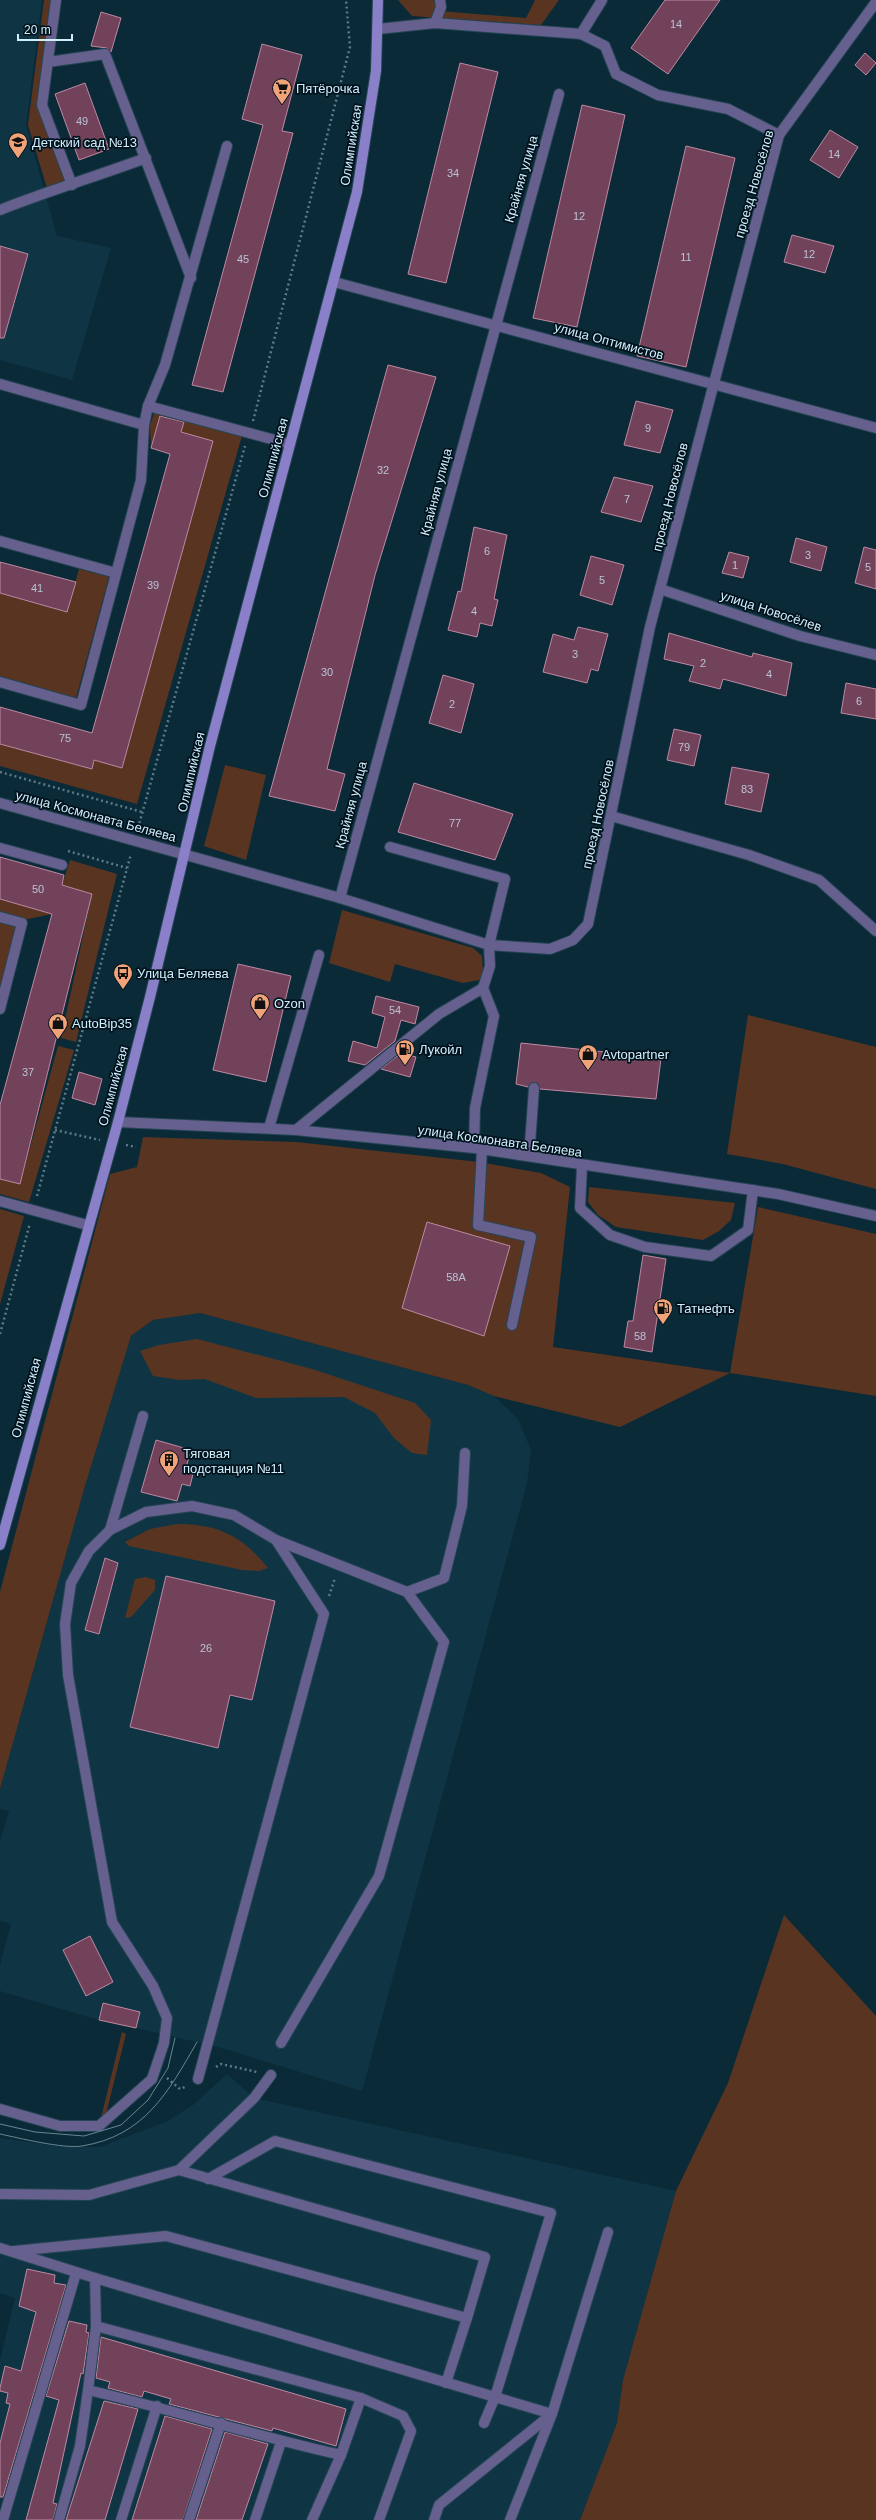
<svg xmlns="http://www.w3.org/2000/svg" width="876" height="2520" viewBox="0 0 876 2520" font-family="Helvetica,sans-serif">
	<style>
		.built { fill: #0f3545 }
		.green { fill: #593521 }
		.building { fill: #72425a; stroke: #be89a2 }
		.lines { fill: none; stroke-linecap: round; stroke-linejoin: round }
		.service-casing { stroke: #264554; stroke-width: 12 }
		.minor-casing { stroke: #264554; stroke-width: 12 }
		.tertiary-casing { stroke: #264554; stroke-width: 12 }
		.secondary-casing { stroke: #264554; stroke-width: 12 }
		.path { stroke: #5c7b89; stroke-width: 2.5; stroke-dasharray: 2 3; stroke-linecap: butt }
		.service { stroke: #66608f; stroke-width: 10 }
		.minor { stroke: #66608f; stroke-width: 10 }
		.tertiary { stroke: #66608f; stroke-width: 10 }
		.secondary { stroke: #8a80ca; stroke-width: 10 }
		.tram { stroke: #678694; stroke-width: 1 }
		.labels { text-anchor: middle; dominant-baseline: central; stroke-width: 3.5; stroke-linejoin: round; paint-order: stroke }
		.number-label { font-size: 11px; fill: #b9c3d4 }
		.poi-label { font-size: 13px; fill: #d1eefd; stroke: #00121c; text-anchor: start }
		.street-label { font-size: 13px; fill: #d1eefd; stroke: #00121c }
	</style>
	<rect width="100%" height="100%" fill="#0a2a38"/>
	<g class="built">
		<polygon points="0,0 42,0 26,125 57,236 111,248 72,380 0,360"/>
		<polygon points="200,1313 468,1385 494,1396 518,1419 531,1450 527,1483 362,2091 218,2047 136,2028 140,2012 103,2003 99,2020 0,1991 0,1965 11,1924 0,1921 0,1842 9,1811 0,1809 0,1789 85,1486 131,1336 153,1320"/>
		<polygon points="227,2074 254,2098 676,2191 623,2380 617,2423 580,2520 0,2520 0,2360 15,2298 0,2293 0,2138 56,2146 100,2147 168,2121 193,2105"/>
	</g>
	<g class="green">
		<polygon points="44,0 53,0 39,105 68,183 47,188 28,125"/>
		<polygon points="398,0 436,0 439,11 526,18 535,0 559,0 541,25 412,16"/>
		<polygon points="155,410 243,432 137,804 0,766 0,744 91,769 94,760 122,768 213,441 181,432 184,421 161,415 151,448 150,426"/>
		<polygon points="79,569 109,577 76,698 0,676 0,593 67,612"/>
		<polygon points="225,765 266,775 246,860 204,846"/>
		<polygon points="70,860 117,874 76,1042 61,1038 92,894 62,885"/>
		<polygon points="0,899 52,914 28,919 16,928 0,989"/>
		<polygon points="342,910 473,948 482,956 483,973 479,980 463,983 395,964 390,982 329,963"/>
		<polygon points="748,1015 876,1047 876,1189 783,1164 727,1154"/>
		<polygon points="58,1046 74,1050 29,1202 0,1194 0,1179 20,1184"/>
		<polygon points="143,1137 296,1142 479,1162 541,1173 570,1187 553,1347 730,1373 758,1207 876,1234 876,1396 730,1373 620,1427 494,1396 468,1385 200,1313 153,1320 131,1336 85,1486 0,1789 0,1592 110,1174 137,1167"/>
		<polygon points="589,1187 735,1203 731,1220 719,1231 703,1240 616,1227 598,1215 588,1202"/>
		<polygon points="0,1209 24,1216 0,1304"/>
		<polygon points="197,1339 312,1369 415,1403 431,1420 427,1455 412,1453 394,1438 375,1413 344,1397 256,1398 205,1379 180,1380 153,1376 140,1351 159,1345"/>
		<path d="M 177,1524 C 218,1524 242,1536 268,1568 L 259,1571 L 242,1570 L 129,1546 L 125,1542 L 150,1529 Z"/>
		<polygon points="146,1577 155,1580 155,1590 131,1617 125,1618 135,1579"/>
		<polygon points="784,1915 876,2016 876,2520 580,2520 617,2423 623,2380 676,2191 728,2083"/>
		<polygon points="122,2032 126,2034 105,2118 99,2126"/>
	</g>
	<g class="building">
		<polygon points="665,0 720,0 668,74 631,48"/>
		<polygon points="101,12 121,18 111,52 107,48 91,46"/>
		<polygon points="262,44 302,55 282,131 293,133 223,392 192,385 263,125 242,119"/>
		<polygon points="865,53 876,63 866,75 855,65"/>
		<polygon points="460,63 498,72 446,283 408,274"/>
		<polygon points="85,83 109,149 79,160 55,94"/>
		<polygon points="582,105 625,115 577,327 533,318"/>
		<polygon points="830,130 858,147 839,178 810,160"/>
		<polygon points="686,146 735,158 686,367 637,356"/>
		<polygon points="792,235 834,246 825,273 784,262"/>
		<polygon points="0,246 28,254 4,338 0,338"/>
		<polygon points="388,365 436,377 375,575 327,769 345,774 335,811 269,796"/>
		<polygon points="636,401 673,410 660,453 624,445"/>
		<polygon points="160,416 184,422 181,432 213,441 122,768 94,760 92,769 0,744 0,707 92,733 170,454 151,448"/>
		<polygon points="614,477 653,486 641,522 601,512"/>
		<polygon points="474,527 507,535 494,599 498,600 492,626 480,623 477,637 448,630 458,591 461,592"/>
		<polygon points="796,538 827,547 821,571 790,562"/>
		<polygon points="864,547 876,550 876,589 855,583"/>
		<polygon points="729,552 749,557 743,578 722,573"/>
		<polygon points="591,556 624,565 612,605 580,595"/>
		<polygon points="0,562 76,582 67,612 0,593"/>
		<polygon points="578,627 608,634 598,671 591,669 587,683 543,672 553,634 574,640"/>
		<polygon points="669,633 752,657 753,653 792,663 786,696 723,679 720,689 689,681 694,666 664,659"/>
		<polygon points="443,675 474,684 461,733 429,723"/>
		<polygon points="846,683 876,689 876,719 841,713"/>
		<polygon points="674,729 701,735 694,766 667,760"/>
		<polygon points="732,767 769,774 761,812 725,804"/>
		<polygon points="414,783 513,814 495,860 398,832"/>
		<polygon points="0,857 64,875 62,885 92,894 20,1184 0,1179 0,1105 52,914 0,899"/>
		<polygon points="238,964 291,976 266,1082 213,1070"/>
		<polygon points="376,996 419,1007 415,1024 401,1020 395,1041 365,1065 348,1061 353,1041 377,1048 385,1017 372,1013"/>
		<polygon points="521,1043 661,1058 656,1099 540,1089 535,1082 528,1087 516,1084"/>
		<polygon points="401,1053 416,1057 410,1077 381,1069"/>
		<polygon points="79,1072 102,1079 95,1105 72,1098"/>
		<polygon points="427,1222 510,1246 484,1336 402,1308"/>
		<polygon points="643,1255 666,1259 652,1352 624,1347 628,1321 633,1321"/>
		<polygon points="156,1440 191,1450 186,1468 194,1470 190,1486 182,1484 177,1501 141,1492"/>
		<polygon points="105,1558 118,1563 99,1634 85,1630"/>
		<polygon points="166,1576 275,1601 252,1700 230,1695 218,1748 130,1727"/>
		<polygon points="90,1936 113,1982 86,1996 63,1950"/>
		<polygon points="103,2003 140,2012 136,2028 99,2020"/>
		<polygon points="27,2269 55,2275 54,2283 66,2285 3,2497 0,2497 0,2443 10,2404 6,2403 8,2393 0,2391 0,2388 5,2366 21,2371 36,2312 19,2306"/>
		<polygon points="69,2321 87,2325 86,2332 89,2333 83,2374 81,2373 53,2503 57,2504 53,2520 26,2520 59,2400 46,2396"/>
		<polygon points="101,2337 346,2409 336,2446 273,2428 272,2431 169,2404 171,2399 144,2391 142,2397 108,2388 110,2382 96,2378"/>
		<polygon points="104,2401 138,2409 105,2520 66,2520"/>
		<polygon points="165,2416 212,2429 183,2520 132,2520"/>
		<polygon points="225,2432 268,2444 242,2520 196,2520"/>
	</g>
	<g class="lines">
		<defs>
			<g id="service">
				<polyline points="56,0 42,105 72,185"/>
				<polyline points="435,23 441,7 440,0"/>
				<polyline points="378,29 435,23 581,34 605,46 616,74 658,95 728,109 779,135"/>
				<polyline points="48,62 105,54 191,278"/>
				<path d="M 0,210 C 48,191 97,176 146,158"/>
				<polyline points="0,384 144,425"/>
				<polyline points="148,406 290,444"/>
				<polyline points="0,541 116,573"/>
				<polyline points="0,682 81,705 141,480 144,425 148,406 165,365 227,146"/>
				<polyline points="0,848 62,865"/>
				<polyline points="0,917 22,923 0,1009"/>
				<polyline points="269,1128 319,955"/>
				<polyline points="296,1130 439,1014 483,988 490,966 489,945"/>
				<polyline points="474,1148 475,1108 494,1016 483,988"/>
				<polyline points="482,1149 478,1225 531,1237 512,1325"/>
				<polyline points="519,1155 530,1144 534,1088"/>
				<polyline points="582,1166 580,1208 610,1235 645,1247 711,1256 748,1230 753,1190"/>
				<polyline points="0,1201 87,1225"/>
				<polyline points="110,1530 143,1416"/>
				<polyline points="276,1540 407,1592 444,1642 379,1876 281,2043"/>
				<polyline points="407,1592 444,1578 462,1506 465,1453"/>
				<polyline points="0,2109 60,2126 99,2126 152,2079 164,2043 167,2018 153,1986 112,1922 68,1675 65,1624 71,1583 89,1551 110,1530 146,1512 192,1506 234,1515 276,1540 324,1614 198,2079"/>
				<polyline points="179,2170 485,2257 467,2318"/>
				<polyline points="208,2179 275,2141 551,2213 495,2397 484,2423"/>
				<polyline points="0,2194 89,2195 179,2170 254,2098 271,2075"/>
				<polyline points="0,2248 95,2278 96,2326 361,2398 403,2416 411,2431 379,2520"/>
				<polyline points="14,2251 166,2236 467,2318 446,2383"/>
				<polyline points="95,2278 552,2414 510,2520"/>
				<path d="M 96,2326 L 88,2390 C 173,2410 256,2436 341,2455 L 361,2398"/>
				<polyline points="3,2520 76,2273"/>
				<polyline points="59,2520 80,2446 88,2390"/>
				<polyline points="121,2520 157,2406"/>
				<polyline points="189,2520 221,2423"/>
				<polyline points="255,2520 281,2442"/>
				<polyline points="312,2520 341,2455"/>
				<polyline points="434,2520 439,2505 552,2414 608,2232"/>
			</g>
			<g id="minor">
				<polyline points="581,34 602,0"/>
				<polyline points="334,282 876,428"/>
				<polyline points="660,589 800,636 876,655"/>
				<polyline points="0,803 340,898 489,945 550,949 573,940 588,924 650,627 779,135 876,2"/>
				<polyline points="611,816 749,855 819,880 876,931"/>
				<polyline points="390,847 505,879 489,945"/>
				<polyline points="340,898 559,94"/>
			</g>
			<polyline id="tertiary" points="118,1122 296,1130 474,1148 778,1194 876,1216"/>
			<polyline id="secondary" points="0,1545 118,1122 150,997 210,746 357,192 376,71 378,0"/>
		</defs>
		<use href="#service" class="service-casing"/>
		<use href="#minor" class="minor-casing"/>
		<use href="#tertiary" class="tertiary-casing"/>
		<use href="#secondary" class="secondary-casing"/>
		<g class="path">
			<polyline points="253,421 350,47 346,0"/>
			<polyline points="0,772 142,812"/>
			<polyline points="138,828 245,446"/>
			<polyline points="68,851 127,868"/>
			<polyline points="55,1130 100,1140"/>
			<polyline points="126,1145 136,1147"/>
			<polyline points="37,1196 131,854"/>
			<polyline points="0,1334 30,1223"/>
			<polyline points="329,1596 335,1578"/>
			<polyline points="216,2067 221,2064 257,2072"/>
			<polyline points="167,2078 180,2089 187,2086"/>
		</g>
		<use href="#service" class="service"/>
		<use href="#minor" class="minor"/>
		<use href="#tertiary" class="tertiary"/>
		<use href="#secondary" class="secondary"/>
		<g class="tram">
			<polyline points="0,2124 35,2132 84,2136 121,2125 148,2100 168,2068 175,2038"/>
			<path d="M 0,2134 C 19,2138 63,2149 82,2146 C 144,2136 168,2093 197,2042"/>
		</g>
	</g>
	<defs>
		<symbol id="supermarket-pin" viewBox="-11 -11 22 30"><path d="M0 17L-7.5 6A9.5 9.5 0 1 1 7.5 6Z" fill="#f0a279" stroke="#00121c"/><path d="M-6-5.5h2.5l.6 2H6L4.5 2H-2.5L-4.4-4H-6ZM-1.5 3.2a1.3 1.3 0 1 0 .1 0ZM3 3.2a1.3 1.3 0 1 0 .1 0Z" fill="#111"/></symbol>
		<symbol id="school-pin" viewBox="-11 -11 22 30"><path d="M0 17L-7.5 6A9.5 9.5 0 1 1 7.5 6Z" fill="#f0a279" stroke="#00121c"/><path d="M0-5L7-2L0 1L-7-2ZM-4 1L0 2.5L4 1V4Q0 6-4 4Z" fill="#111"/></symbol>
		<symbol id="bus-pin" viewBox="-11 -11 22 30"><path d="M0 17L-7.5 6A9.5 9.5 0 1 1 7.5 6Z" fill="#f0a279" stroke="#00121c"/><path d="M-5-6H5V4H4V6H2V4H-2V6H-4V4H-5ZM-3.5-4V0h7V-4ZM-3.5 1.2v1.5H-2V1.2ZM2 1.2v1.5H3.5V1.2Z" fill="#111"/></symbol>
		<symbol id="shop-pin" viewBox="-11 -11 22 30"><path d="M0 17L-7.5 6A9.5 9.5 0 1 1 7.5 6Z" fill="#f0a279" stroke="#00121c"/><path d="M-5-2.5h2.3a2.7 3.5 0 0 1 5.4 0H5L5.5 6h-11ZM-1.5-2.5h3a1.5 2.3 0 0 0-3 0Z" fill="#111"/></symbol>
		<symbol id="fuel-pin" viewBox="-11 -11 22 30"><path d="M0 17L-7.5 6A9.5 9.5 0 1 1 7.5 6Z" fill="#f0a279" stroke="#00121c"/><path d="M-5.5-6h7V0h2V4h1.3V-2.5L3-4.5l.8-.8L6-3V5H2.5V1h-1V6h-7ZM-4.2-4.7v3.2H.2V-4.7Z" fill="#111"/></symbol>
		<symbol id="building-pin" viewBox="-11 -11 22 30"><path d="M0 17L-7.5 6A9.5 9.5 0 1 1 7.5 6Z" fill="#f0a279" stroke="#00121c"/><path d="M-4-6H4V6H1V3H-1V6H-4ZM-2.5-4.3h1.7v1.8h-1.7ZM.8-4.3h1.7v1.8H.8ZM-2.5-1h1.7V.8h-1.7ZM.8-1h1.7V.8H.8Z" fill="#111"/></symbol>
	</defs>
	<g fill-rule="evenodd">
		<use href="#supermarket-pin" x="271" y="77" width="22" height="30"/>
		<use href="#school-pin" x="7" y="131" width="22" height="30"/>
		<use href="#bus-pin" x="112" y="962" width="22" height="30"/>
		<use href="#shop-pin" x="249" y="992" width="22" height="30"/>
		<use href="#shop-pin" x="47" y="1012" width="22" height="30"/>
		<use href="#fuel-pin" x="394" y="1038" width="22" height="30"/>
		<use href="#shop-pin" x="577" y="1043" width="22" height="30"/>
		<use href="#fuel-pin" x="652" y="1297" width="22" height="30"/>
		<use href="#building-pin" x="158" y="1449" width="22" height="30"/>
	</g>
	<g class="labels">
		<g class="number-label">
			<text x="676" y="24">14</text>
			<text x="82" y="121">49</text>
			<text x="834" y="154">14</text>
			<text x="453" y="173">34</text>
			<text x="579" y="216">12</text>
			<text x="809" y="254">12</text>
			<text x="686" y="257">11</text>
			<text x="243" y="259">45</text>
			<text x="648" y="428">9</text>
			<text x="383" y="470">32</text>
			<text x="627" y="499">7</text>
			<text x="487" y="551">6</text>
			<text x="808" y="555">3</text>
			<text x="735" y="565">1</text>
			<text x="868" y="567">5</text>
			<text x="602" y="580">5</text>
			<text x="153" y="585">39</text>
			<text x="37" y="588">41</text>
			<text x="474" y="611">4</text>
			<text x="575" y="654">3</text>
			<text x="703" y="663">2</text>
			<text x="327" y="672">30</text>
			<text x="769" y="674">4</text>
			<text x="859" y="701">6</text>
			<text x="452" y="704">2</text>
			<text x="65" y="738">75</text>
			<text x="684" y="747">79</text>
			<text x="747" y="789">83</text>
			<text x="455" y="823">77</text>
			<text x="38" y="889">50</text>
			<text x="395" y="1010">54</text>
			<text x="28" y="1072">37</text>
			<text x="456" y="1277">58А</text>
			<text x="640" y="1336">58</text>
			<text x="206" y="1648">26</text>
		</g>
		<g class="poi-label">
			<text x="296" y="88">Пятёрочка</text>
			<text x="32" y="142">Детский сад №13</text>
			<text x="137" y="973">Улица Беляева</text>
			<text x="274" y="1003">Ozon</text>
			<text x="72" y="1023">AutoBip35</text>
			<text x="419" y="1049">Лукойл</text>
			<text x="602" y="1054">Avtopartner</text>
			<text x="677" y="1308">Татнефть</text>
			<text x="183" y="1453">Тяговая<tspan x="183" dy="15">подстанция №11</tspan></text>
		</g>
		<g class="street-label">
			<text transform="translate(351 145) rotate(-81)">Олимпийская</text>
			<text transform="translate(521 179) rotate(-74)">Крайняя улица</text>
			<text transform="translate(754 184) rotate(-74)">проезд Новосёлов</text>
			<text transform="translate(609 341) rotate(15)">улица Оптимистов</text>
			<text transform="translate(273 458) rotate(-75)">Олимпийская</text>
			<text transform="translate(436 492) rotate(-75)">Крайняя улица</text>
			<text transform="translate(670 497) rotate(-76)">проезд Новосёлов</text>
			<text transform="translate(771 611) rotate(18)">улица Новосёлев</text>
			<text transform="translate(191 772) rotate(-77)">Олимпийская</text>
			<text transform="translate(351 805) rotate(-75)">Крайняя улица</text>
			<text transform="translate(598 814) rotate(-78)">проезд Новосёлов</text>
			<text transform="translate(96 816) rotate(15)">улица Космонавта Беляева</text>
			<text transform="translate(113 1086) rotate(-75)">Олимпийская</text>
			<text transform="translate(500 1141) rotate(8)">улица Космонавта Беляева</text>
			<text transform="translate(26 1398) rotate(-75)">Олимпийская</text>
		</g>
	</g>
	<path d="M18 34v6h54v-6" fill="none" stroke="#d1eefd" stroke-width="2"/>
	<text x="24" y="34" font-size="12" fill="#d1eefd" stroke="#00121c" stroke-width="3" paint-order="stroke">20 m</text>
</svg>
